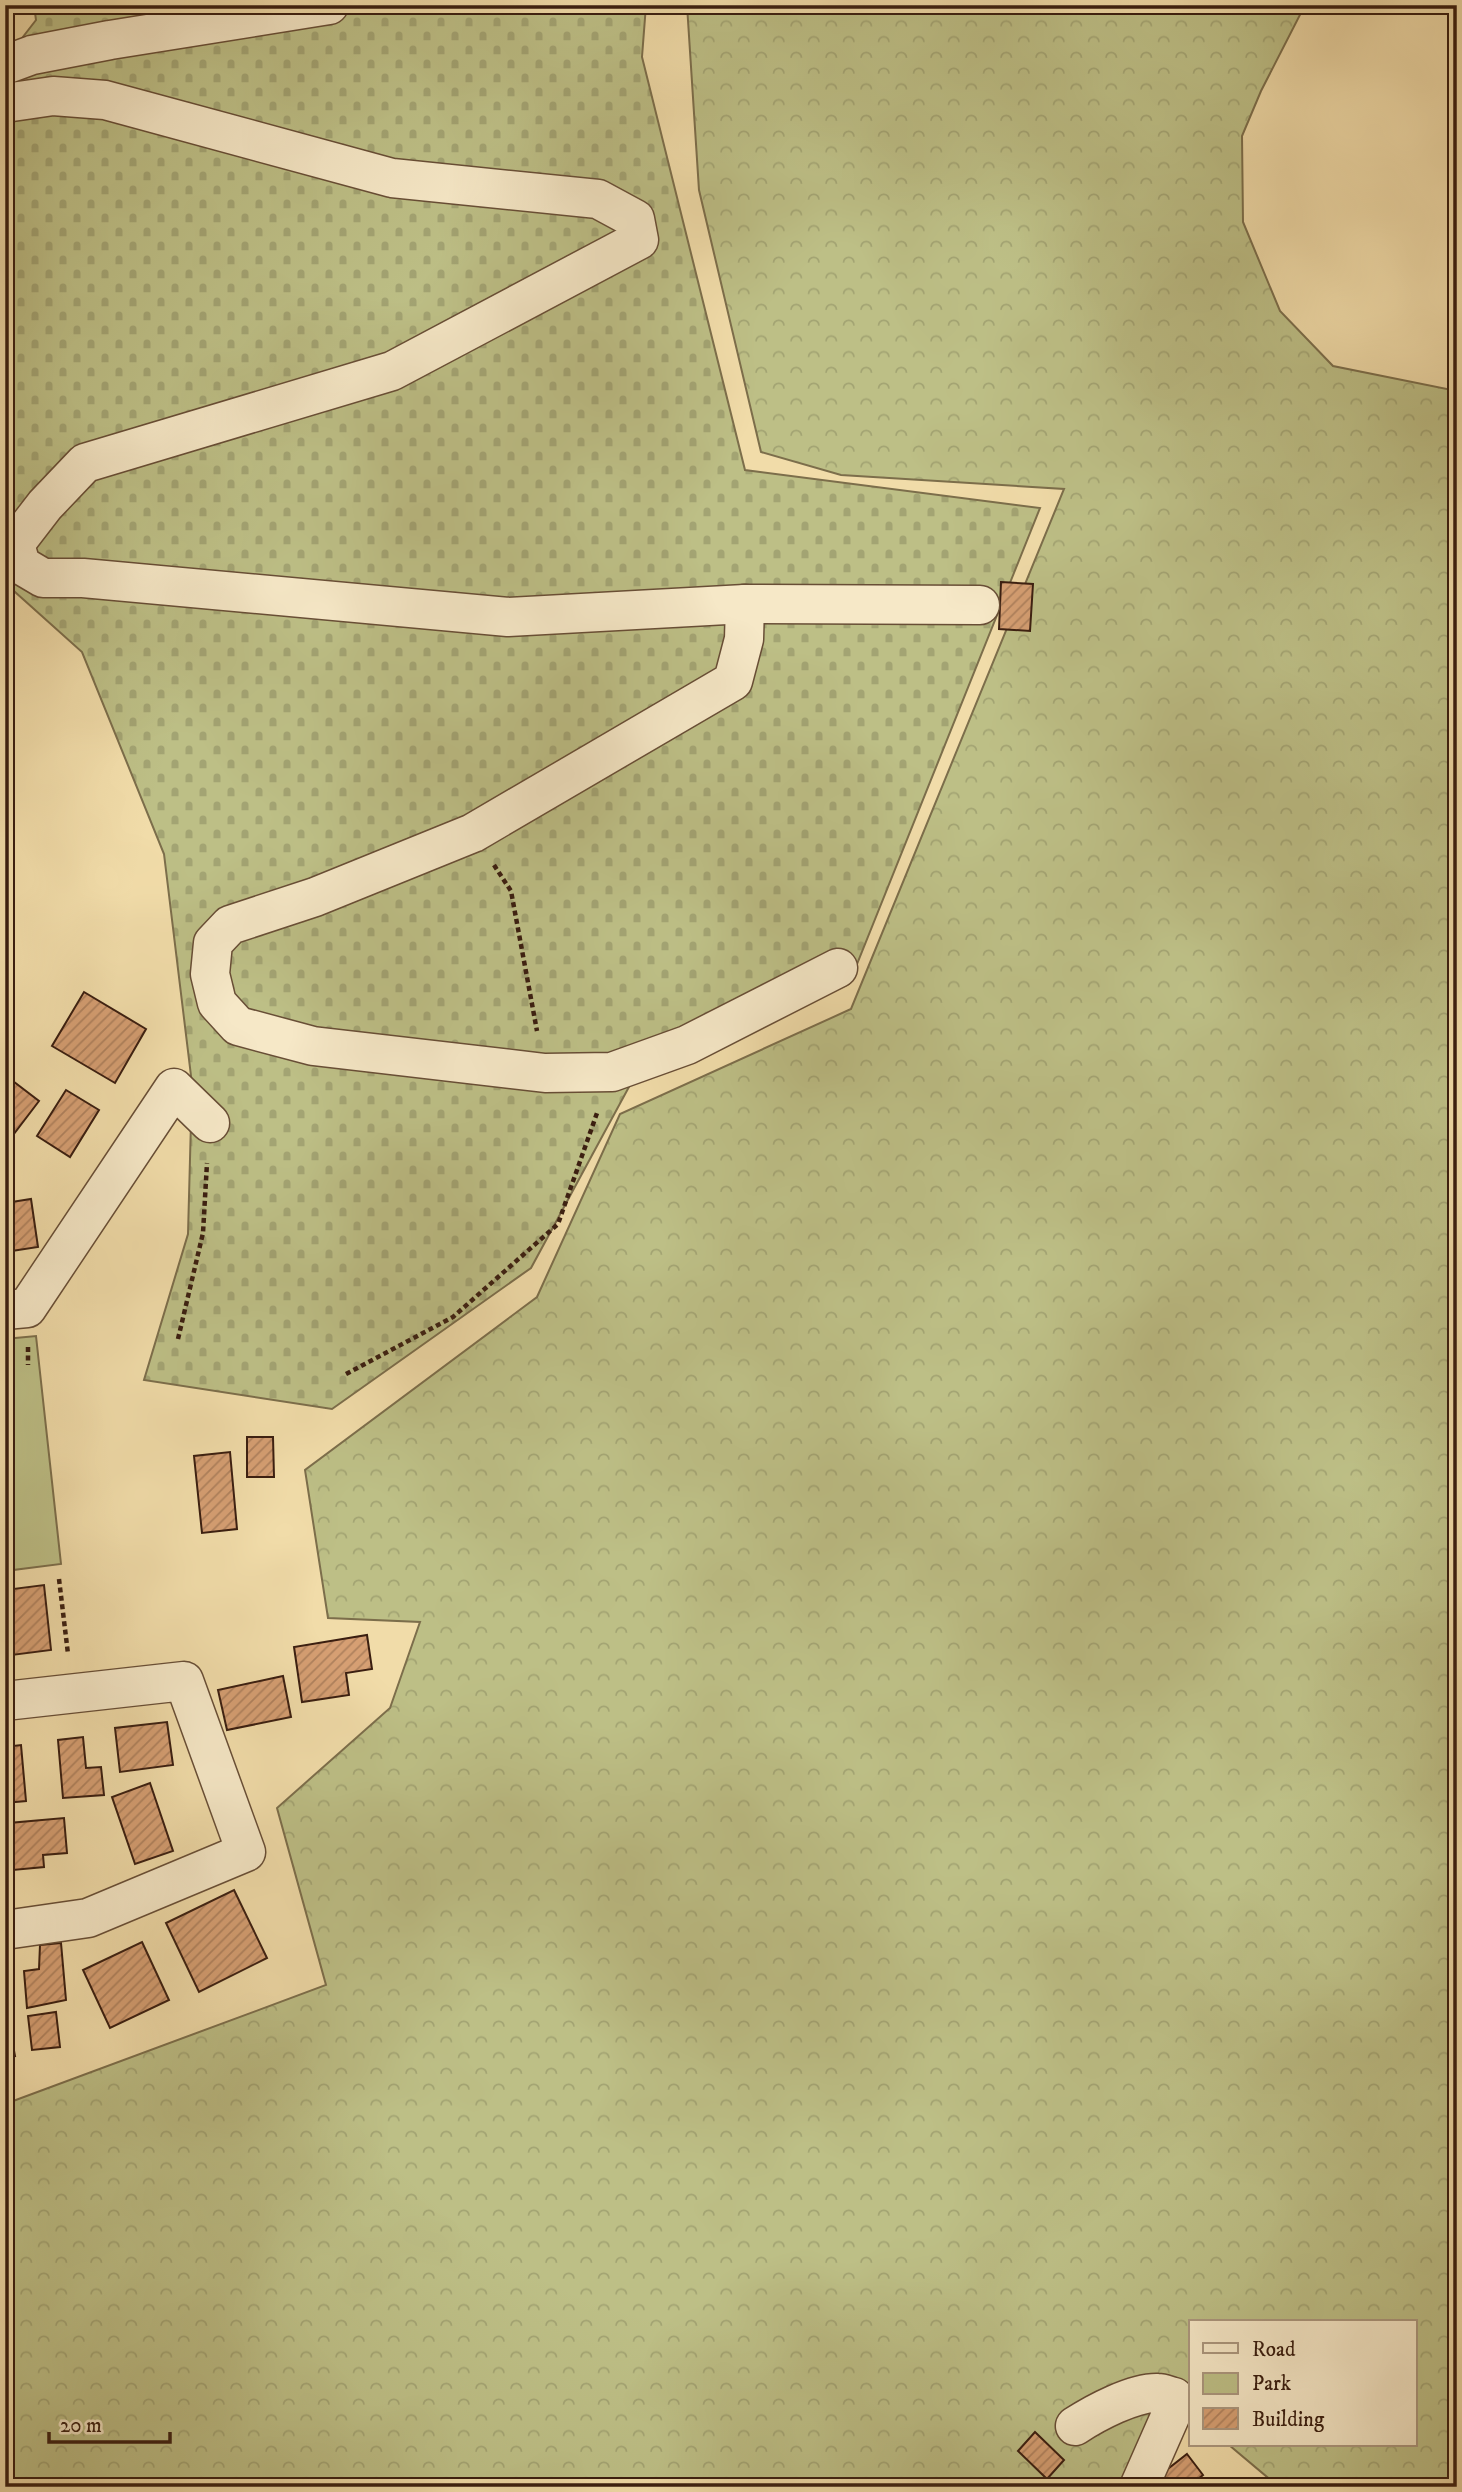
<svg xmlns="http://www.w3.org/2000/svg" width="1462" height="2492" viewBox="0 0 1462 2492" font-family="'IM FELL DW Pica',serif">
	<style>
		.forest { fill: url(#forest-crowns); stroke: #7c6e4b; stroke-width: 2 }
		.cemetery { fill: url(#cemetery-stones); stroke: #7c6e4b; stroke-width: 2 }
		.green { fill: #bdbf86; stroke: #7c6e4b; stroke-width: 2 }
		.building { fill: url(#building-hatch); stroke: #3a1e10; stroke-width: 2 }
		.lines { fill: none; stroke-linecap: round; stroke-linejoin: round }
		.street-casing { stroke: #684e36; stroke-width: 41 }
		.path { stroke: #3a1e10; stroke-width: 4.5; stroke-dasharray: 5 3.5; stroke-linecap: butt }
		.street { stroke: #f6e8c7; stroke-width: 38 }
	</style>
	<defs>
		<pattern id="forest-crowns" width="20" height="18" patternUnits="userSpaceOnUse" patternTransform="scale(1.75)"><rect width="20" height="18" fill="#bdbf86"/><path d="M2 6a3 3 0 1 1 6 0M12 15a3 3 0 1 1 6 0" fill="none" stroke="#a3a473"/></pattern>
		<pattern id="cemetery-stones" width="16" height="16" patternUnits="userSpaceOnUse" patternTransform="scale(1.75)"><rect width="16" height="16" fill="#bdbf86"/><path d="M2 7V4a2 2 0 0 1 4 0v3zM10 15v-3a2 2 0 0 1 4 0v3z" fill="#a3a473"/></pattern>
		<pattern id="building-hatch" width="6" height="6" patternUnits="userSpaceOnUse" patternTransform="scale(1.75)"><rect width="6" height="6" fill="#d69f73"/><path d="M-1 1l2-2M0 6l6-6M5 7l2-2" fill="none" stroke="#af815d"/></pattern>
	</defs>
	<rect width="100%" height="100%" fill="#f1dca9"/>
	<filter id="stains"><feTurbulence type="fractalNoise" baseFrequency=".00286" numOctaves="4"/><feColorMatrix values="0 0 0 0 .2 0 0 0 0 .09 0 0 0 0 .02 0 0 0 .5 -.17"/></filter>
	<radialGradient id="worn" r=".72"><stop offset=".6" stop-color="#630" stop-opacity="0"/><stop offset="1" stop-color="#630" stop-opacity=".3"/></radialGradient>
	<polygon class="forest" points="687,5 1305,5 1261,91 1242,136 1243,222 1280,311 1333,366 1457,391 1457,2487 1279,2487 1229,2445 1415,2445 1415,2322 1191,2322 1191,2420 1125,2487 5,2487 5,2104 326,1985 277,1808 390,1708 420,1622 328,1618 305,1470 537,1297 620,1114 851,1009 1064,489 841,475 761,452 699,190"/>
	<polygon class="cemetery" points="34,5 646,5 642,57 745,470 1040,508 849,984 630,1085 531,1268 332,1409 144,1380 188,1234 192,1084 164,854 82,652 5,583 5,60 36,20"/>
	<polygon class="green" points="36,1336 61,1564 5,1571 5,1339"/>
	<g class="building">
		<polygon points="1001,582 1033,584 1030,631 999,629"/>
		<polygon points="84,992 146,1029 115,1083 52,1046"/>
		<polygon points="5,1075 39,1101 7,1143 5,1141"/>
		<polygon points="66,1090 99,1110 70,1157 37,1136"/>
		<polygon points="31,1199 38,1247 5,1252 5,1203"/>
		<polygon points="247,1437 273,1437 274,1477 247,1477"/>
		<polygon points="230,1452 237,1529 202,1533 194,1456"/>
		<polygon points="44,1585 51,1650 12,1655 5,1590"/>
		<polygon points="367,1635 372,1669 346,1673 349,1695 302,1702 294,1647"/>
		<polygon points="283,1676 291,1717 227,1730 218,1690"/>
		<polygon points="167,1722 173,1765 120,1772 115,1728"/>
		<polygon points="83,1737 86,1768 101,1767 104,1795 63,1798 58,1740"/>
		<polygon points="21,1745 26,1801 5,1803 5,1747"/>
		<polygon points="150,1783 173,1851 135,1864 112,1797"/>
		<polygon points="64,1818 67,1853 43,1855 44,1867 13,1870 9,1823"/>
		<polygon points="234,1890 267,1958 199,1992 166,1923"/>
		<polygon points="142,1942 169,2000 110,2028 83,1970"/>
		<polygon points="61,1943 66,2000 27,2008 24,1971 39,1969 40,1945"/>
		<polygon points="5,2002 15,2056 5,2057"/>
		<polygon points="56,2012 60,2047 32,2050 28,2016"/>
		<polygon points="1035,2432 1064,2460 1047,2479 1018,2451"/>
		<polygon points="1187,2454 1203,2475 1188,2487 1160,2487 1155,2479"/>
	</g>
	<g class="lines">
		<defs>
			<g id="street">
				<polyline points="5,65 32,55 110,40 329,5"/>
				<polyline points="5,103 53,96 105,100 392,178 598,199 635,219 639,240 392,371 85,463 45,505 15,544 21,565 43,578 83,578 508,617 745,604 980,605"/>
				<polyline points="745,604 744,639 733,681 473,833 315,897 230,925 213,943 210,974 217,1003 238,1026 313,1046 545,1073 612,1072 687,1045 838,968"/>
				<polyline points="5,1310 27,1308 174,1088 210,1123"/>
				<polyline points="5,1701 184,1681 246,1852 88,1918 5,1930"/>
				<path d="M 1075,2426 C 1095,2413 1134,2392 1158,2393 C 1163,2393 1169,2396 1174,2397 L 1173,2410 L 1139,2487"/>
			</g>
		</defs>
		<use href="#street" class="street-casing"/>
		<g class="path">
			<polyline points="494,865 511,891 537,1031"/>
			<polyline points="178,1339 203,1233 207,1163"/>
			<polyline points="28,1347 28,1365"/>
			<polyline points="346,1374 453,1317 558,1224 597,1113"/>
			<polyline points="59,1579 68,1654"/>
		</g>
		<use href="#street" class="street"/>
	</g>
	<rect width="1462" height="2492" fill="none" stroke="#f1dca9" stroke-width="28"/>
	<rect x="7" y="7" width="1448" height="2478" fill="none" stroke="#3a1e10" stroke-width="3.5"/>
	<rect x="14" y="14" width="1434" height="2464" fill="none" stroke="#3a1e10" stroke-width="2"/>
	<rect x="1189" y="2320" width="228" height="126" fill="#f6e8c7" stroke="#ab977e" stroke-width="2"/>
	<rect x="1203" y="2343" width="35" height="10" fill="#f6e8c7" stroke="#ab977e" stroke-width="2"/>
	<text x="1252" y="2356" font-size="21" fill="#3a1e10">Road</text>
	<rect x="1203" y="2373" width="35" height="21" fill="#bdbf86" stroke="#ab977e" stroke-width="2"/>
	<text x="1252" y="2390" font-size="21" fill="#3a1e10">Park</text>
	<rect x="1203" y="2408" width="35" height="21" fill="url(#building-hatch)" stroke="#ab977e" stroke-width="2"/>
	<text x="1252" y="2426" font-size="21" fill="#3a1e10">Building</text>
	<path d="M49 2432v10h121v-10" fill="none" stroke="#3a1e10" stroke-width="3.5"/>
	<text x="60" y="2432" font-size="21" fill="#3a1e10" stroke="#f6e8c7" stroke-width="5" paint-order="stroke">20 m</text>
	<rect width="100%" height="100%" filter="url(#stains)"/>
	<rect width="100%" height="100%" fill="url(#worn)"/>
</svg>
